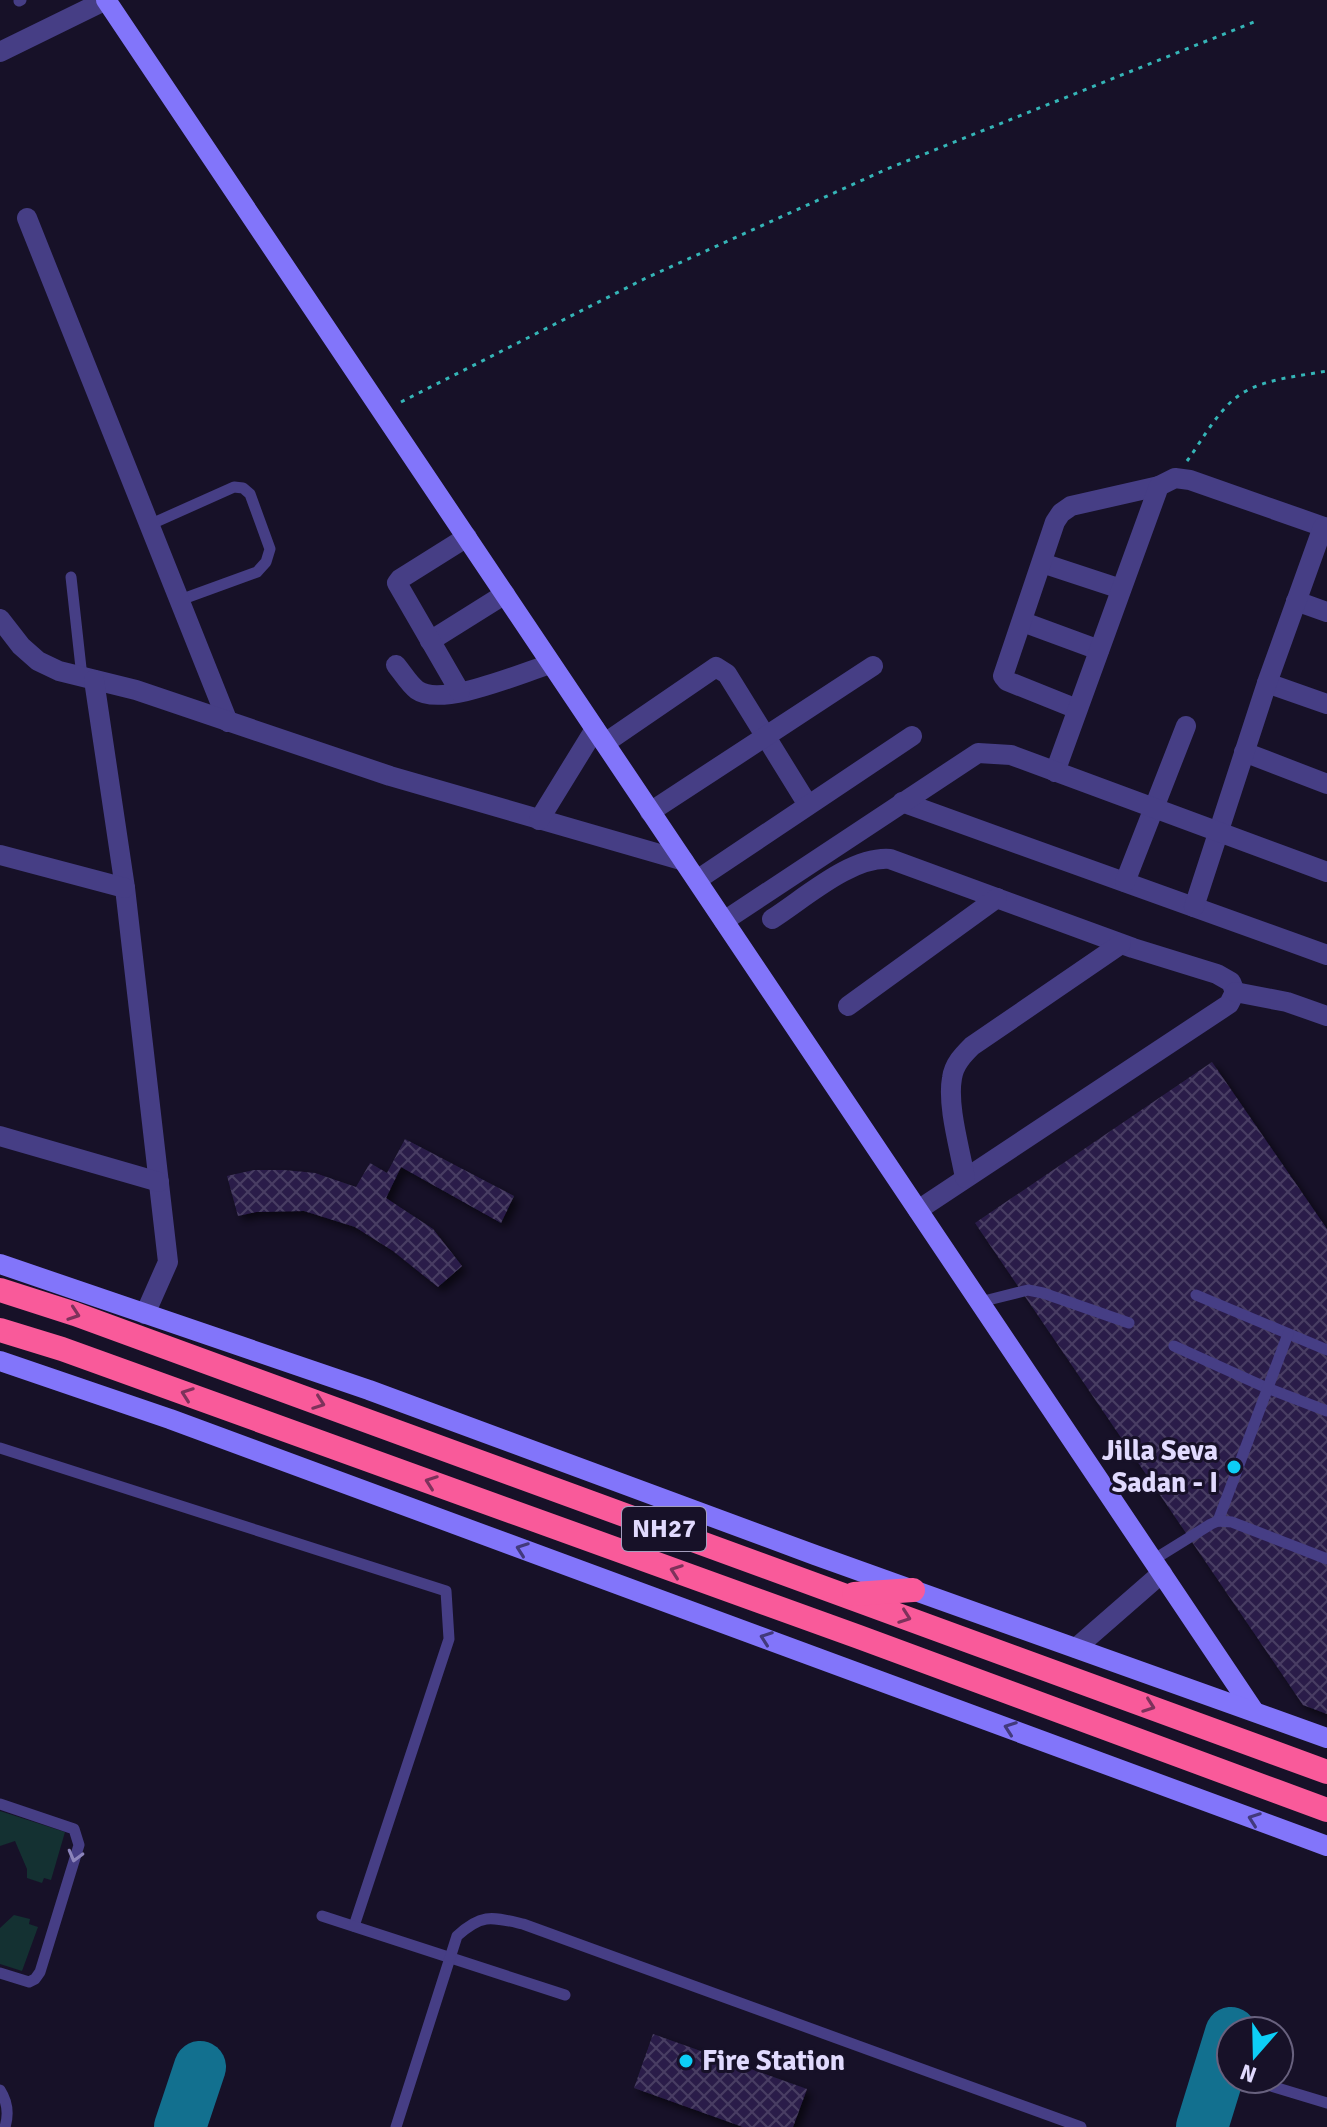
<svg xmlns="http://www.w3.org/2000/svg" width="1327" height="2127" viewBox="0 0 1327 2127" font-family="Signika,sans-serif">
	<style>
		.green { fill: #143132 }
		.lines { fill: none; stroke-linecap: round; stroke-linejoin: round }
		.taxiway { stroke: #12708f; stroke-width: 52 }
		.building { fill: url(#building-cross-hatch); filter: url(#shadow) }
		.path { stroke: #35b5b7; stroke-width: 3; stroke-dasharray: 4 6; stroke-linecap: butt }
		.lane { stroke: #463e85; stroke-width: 11 }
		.street { stroke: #463e85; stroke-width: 20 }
		.secondary { stroke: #8275fa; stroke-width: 20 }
		.highway { stroke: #f95a9a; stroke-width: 24 }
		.oneway { stroke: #7d325b }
		.oneway2 { stroke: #42397c }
		.oneway3 { stroke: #8c84bb }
		.poi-dot { fill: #0dcef6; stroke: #171128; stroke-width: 3 }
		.labels { text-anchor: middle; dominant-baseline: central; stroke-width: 6; stroke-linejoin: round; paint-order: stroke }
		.shield { fill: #171128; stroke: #a49ebe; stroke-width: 2 }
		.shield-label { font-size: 26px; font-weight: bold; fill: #e1dafe }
		.poi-label { font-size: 28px; font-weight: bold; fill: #e1dafe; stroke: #171128; text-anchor: end }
	</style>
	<defs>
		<pattern id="building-cross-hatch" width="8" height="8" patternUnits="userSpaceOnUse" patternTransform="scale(2)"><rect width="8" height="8" fill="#2a1e49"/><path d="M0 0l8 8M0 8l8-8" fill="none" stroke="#493e64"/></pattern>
		<filter id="shadow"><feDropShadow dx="5" dy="5" stdDeviation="4" flood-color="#0009"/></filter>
	</defs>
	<rect width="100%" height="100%" fill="#171128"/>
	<g class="green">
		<polygon points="0,1811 65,1832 51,1880 44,1878 42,1883 27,1878 27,1869 15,1841 0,1846"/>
		<polygon points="14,1915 30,1919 29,1924 38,1927 22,1971 0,1964 0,1928"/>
	</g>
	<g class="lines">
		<g class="taxiway">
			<polyline points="180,2127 200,2067"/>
			<polyline points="1202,2127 1231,2033"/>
		</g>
	</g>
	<g class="building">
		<polygon points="1212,1062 1327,1229 1327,1714 1303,1705 975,1223"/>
		<polygon points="405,1139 514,1196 501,1223 401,1167 386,1198 433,1229 462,1266 438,1287 393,1251 355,1227 304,1211 256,1212 238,1216 227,1176 254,1170 284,1170 315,1173 356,1187 370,1163 387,1173"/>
		<polygon points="653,2034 807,2089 793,2127 743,2127 634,2088"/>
	</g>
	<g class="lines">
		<g class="path">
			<polyline points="401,402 646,278 887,169 1259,20"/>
			<path d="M 1187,461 C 1204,438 1221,403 1248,390 C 1272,378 1300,376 1327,371"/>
		</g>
		<g class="lane">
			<polyline points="19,1 21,0"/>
			<polyline points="149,525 234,487 243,488 250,494 270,549 266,562 257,572 180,600"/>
			<polyline points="71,577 82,677"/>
			<polyline points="1196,1295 1327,1350"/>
			<polyline points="980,1302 1028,1290 1043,1293 1129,1323"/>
			<polyline points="1174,1346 1267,1388 1327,1411"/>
			<polyline points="0,1448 446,1591 449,1639 354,1926"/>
			<polyline points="1218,1521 1288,1334"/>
			<polyline points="1153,1560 1211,1524 1218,1521 1232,1522 1327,1559"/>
			<polyline points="0,1804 74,1829 79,1845 40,1972 35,1979 29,1982 0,1973"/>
			<polyline points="322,1916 565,1995"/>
			<polyline points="1258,2082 1327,2103"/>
			<path d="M 0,2090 C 7,2101 9,2114 5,2127"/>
			<path d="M 396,2127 L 457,1936 C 482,1913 492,1917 523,1924 L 1081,2127"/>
		</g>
		<g class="street">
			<polyline points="0,52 106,0"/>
			<polyline points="27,218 228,722"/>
			<polyline points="1042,563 1121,589"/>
			<polyline points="1296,601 1327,612"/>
			<polyline points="0,619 21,646 38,661 59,671 136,690 390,776 684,861"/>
			<polyline points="1023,622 1099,650"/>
			<polyline points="430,641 505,594"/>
			<path d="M 396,665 C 402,672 409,684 417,690 C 442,708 523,672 551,664"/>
			<polyline points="94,680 125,888 168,1262 145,1314"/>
			<polyline points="1267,683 1327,704"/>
			<polyline points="460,692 397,583 400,579 467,537"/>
			<polyline points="1077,709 1007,681 1003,676 1055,522 1061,513 1071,506 1159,486"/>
			<polyline points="605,743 716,667 727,674 808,805"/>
			<polyline points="1244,752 1327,784"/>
			<polyline points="1055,772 1159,486 1175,478 1190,480 1327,528"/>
			<polyline points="902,802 1327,955"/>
			<polyline points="650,812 873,666"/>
			<polyline points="539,820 595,729"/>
			<polyline points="0,855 125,888"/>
			<polyline points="697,880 912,736"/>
			<polyline points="1125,882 1186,726"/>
			<polyline points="1194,907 1267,683 1323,527"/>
			<path d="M 772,919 C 805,898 851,856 890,859 L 1133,948 L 1217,974 L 1231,982 L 1235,992 L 1229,1004 L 918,1210"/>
			<polyline points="724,921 978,753 1011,755 1327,872"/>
			<polyline points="1235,992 1287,1002 1327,1016"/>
			<polyline points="848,1006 997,898"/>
			<polyline points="0,1136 159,1182"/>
			<path d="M 965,1178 C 960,1149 947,1106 952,1078 C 954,1064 963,1055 972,1046 L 1121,944"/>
			<polyline points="1076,1648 1162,1573"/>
		</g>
		<g class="secondary">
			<polyline points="106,0 1254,1711"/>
			<polyline points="0,1264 369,1390 815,1555 1327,1738"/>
			<polyline points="0,1361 170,1419 1327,1846"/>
		</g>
		<g class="highway">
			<polyline points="0,1290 75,1314 1327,1772"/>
			<polyline points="0,1330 62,1349 859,1637 1327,1810"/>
			<polyline points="854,1594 913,1590"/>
		</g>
	</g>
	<defs><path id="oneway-chevron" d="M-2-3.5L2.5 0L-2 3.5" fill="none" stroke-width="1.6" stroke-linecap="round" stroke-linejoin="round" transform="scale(2)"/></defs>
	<g class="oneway">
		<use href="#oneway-chevron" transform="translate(74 1314) rotate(19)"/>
		<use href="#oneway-chevron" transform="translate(187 1394) rotate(-160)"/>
		<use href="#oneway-chevron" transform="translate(319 1403) rotate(20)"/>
		<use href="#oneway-chevron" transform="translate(431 1482) rotate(-160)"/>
		<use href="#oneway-chevron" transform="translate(676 1571) rotate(-160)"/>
		<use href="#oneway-chevron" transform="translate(905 1617) rotate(20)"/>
		<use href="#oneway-chevron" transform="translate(1149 1706) rotate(20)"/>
	</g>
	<g class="oneway2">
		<use href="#oneway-chevron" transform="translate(522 1549) rotate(-160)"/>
		<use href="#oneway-chevron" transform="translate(766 1638) rotate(-160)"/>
		<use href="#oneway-chevron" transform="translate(1010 1728) rotate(-160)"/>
		<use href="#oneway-chevron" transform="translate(1254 1819) rotate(-160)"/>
	</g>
	<use class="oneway3" href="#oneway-chevron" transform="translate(75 1856) rotate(105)"/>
	<g class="poi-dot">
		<circle cx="1234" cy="1467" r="8"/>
		<circle cx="686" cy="2061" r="8"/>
	</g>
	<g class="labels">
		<rect class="shield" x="622" y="1507" width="84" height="44" rx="6"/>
		<g class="shield-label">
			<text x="664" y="1529">NH27</text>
		</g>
		<g class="poi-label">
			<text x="1218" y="1451">Jilla Seva<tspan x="1218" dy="32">Sadan - I</tspan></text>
			<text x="702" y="2061" text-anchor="start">Fire Station</text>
		</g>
	</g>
	<g transform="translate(1255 2055) rotate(200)"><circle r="38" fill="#171128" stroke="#68617e" stroke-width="2"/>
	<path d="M0-6L14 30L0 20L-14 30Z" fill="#0dcef6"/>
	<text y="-12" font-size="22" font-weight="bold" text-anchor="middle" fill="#e1dafe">N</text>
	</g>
</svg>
